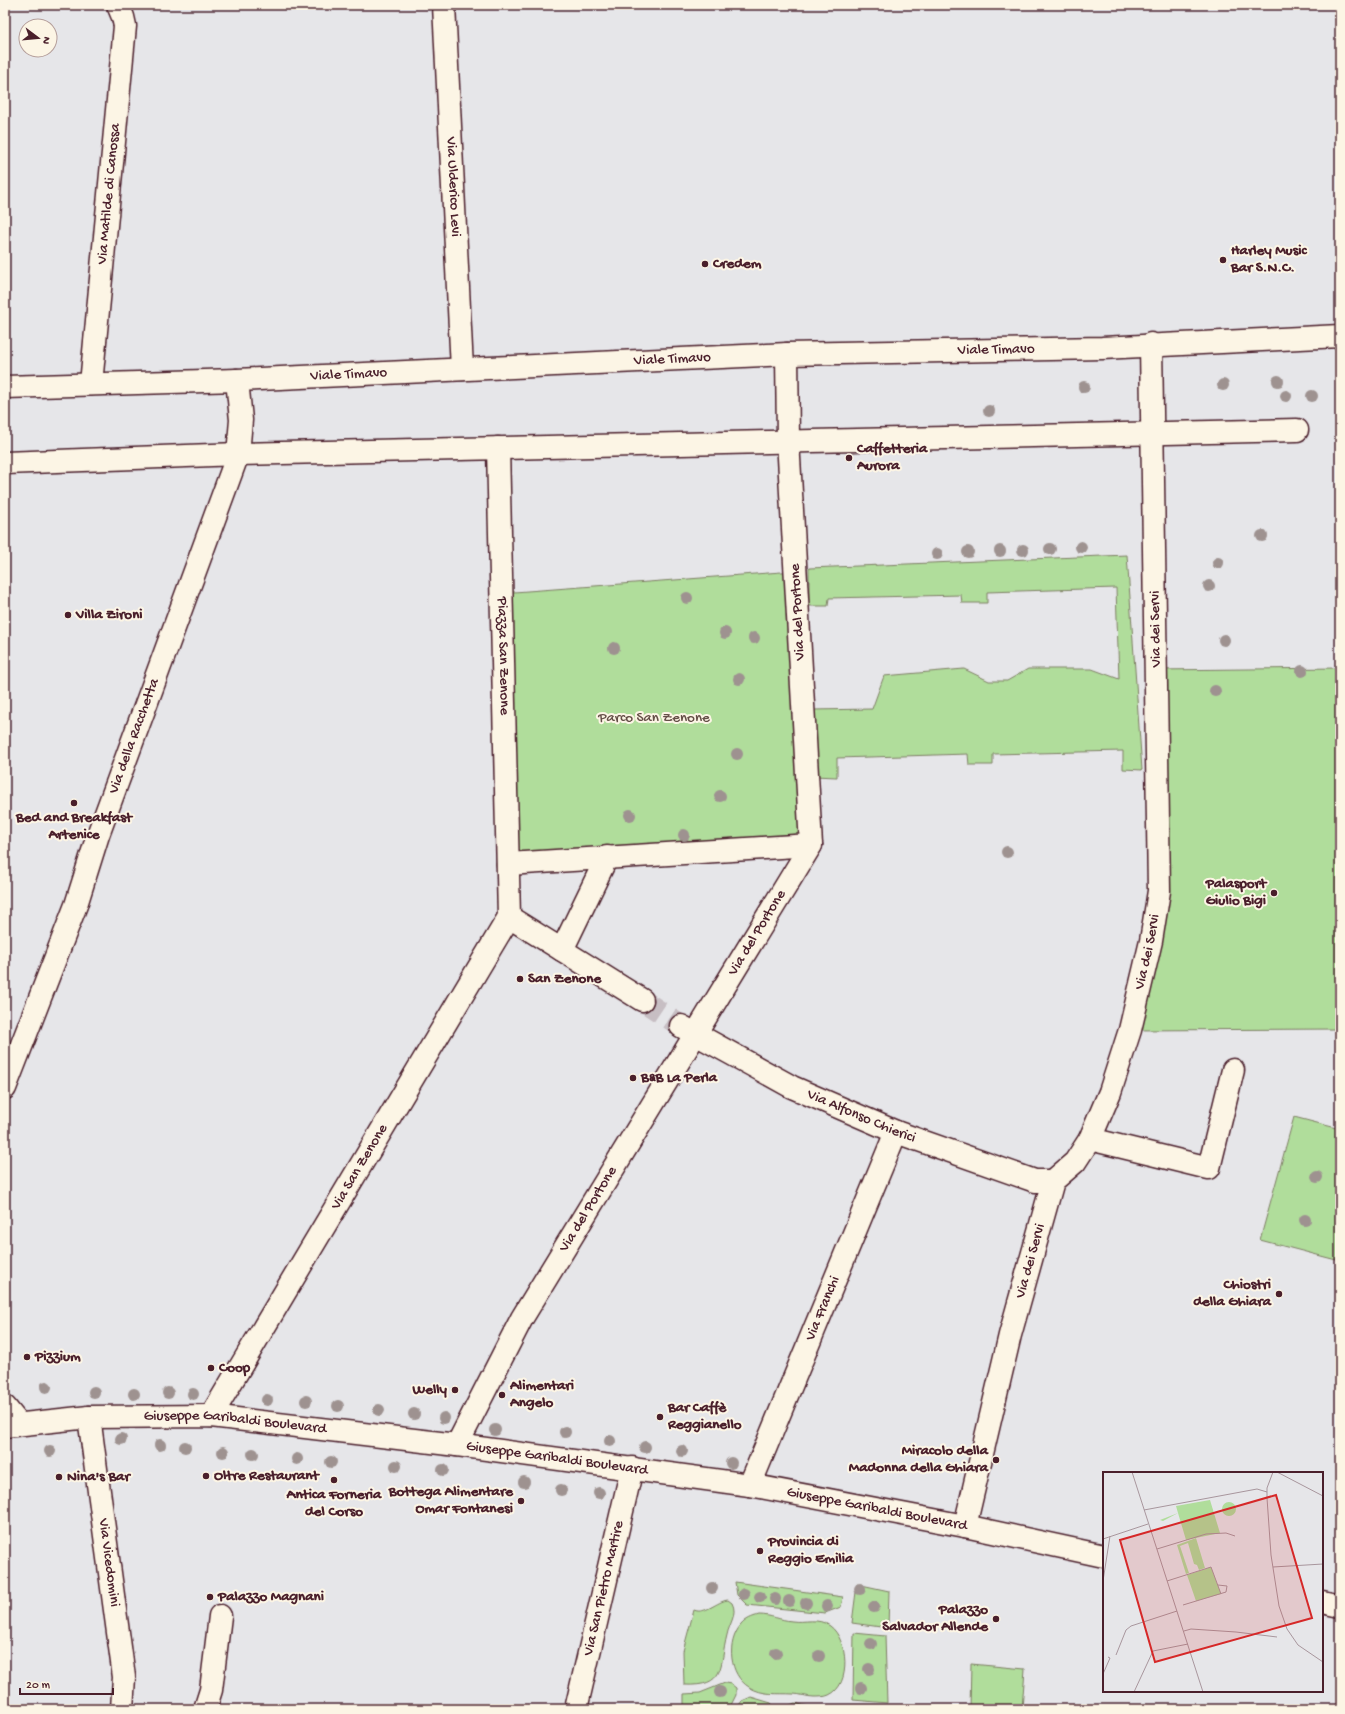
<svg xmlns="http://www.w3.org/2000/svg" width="1345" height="1714" viewBox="0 0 1345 1714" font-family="'Gochi Hand',sans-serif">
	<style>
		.green { fill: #b0dd9b; stroke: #7d7e63 }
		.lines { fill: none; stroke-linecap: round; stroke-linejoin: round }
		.minor-tunnel { stroke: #c7bec3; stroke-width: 22; stroke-dasharray: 22 11; stroke-linecap: butt }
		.minor-casing { stroke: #4a1f2b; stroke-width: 25 }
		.major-casing { stroke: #4a1f2b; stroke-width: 25 }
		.minor { stroke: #fcf5e5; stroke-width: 22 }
		.major { stroke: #fcf5e5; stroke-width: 22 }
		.tree { fill: #9e9290 }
		.poi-dot { fill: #4a1f2b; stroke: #fcf5e5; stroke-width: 1.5 }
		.labels { text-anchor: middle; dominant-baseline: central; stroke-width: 4; stroke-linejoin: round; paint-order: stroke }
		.street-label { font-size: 15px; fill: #4a1f2b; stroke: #fcf5e5 }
		.poi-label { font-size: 15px; font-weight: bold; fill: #4a1f2b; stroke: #fcf5e5; text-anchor: start }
		.park-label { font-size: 15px; fill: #644e47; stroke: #fcf5e5 }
		.inset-road { fill: none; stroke: #a8969d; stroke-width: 1 }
		.view { fill: #d62828; fill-opacity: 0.15; stroke: #d62828; stroke-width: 2 }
		.inset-edge { fill: none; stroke: #4a1f2b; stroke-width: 2 }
	</style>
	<rect width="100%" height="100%" fill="#e6e6e9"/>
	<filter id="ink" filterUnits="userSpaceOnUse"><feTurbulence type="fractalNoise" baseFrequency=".025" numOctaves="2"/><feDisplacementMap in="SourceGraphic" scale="8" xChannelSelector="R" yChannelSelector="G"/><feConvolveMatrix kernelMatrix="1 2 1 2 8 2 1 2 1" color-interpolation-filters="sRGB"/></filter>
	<g filter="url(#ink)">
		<g class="green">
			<polygon points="1127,555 1142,770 1123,769 1123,751 993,754 993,765 969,765 968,754 837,758 837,777 813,776 812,710 872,709 884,676 964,669 989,681 1007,681 1028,669 1092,669 1119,679 1116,588 987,592 987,603 962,603 961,595 829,598 828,606 809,606 809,568"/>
			<polygon points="795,571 811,845 508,864 501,593"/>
			<polygon points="1340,668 1340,1029 1130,1030 1151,941 1157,670"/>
			<polygon points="1294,1117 1340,1129 1340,1261 1260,1240"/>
			<polygon points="735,1582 843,1597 841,1607 825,1613 747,1605 737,1595"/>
			<polygon points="857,1584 889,1591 888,1628 852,1623"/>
			<path d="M 728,1600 L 732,1603 C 738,1614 729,1624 727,1635 C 719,1666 727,1687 684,1685 L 683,1651 L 694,1610 C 705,1615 717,1601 728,1600 Z"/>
			<path d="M 759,1615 C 771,1615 780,1620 792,1621 C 805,1623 818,1617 830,1626 C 848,1639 852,1685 829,1695 C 825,1697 819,1697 814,1697 C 807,1697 800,1694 793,1694 C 778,1693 763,1696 749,1687 C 729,1675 726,1642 741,1625 C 746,1619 752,1617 759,1615 Z"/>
			<polygon points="854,1633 885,1636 887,1703 853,1700"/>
			<polygon points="971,1664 1025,1669 1022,1709 970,1709"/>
			<polygon points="725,1683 731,1684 736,1688 736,1695 729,1709 684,1709 684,1694 700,1693"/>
			<polygon points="751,1697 771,1703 777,1709 736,1709 742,1701"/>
			<polygon points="795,1703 813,1708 835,1706 842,1709 788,1709 790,1705"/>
		</g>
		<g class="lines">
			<polyline class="minor-tunnel" points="642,1000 681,1026"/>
			<defs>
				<g id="minor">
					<path id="s1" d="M 444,5 L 462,369"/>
					<path id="s2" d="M 91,384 L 125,26 L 123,17 L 118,5"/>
					<path id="s3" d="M 498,448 L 509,917"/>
					<polyline points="5,463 238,454 1297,430"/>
					<polyline points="508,864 811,845"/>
					<polyline points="509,917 562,950 607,857"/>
					<polyline points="562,950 642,1000"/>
					<path id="s4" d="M 681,1026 L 792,1087 L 896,1132 L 1035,1181 L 1053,1181"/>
					<path id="s5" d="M 5,1088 L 76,905 L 98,835 L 238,454 L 241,420 L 237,380"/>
					<polyline points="1090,1139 1209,1168 1233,1070"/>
					<polyline points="5,1407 18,1423"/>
					<path id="s6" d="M 211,1416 L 509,917"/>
					<path id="s7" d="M 89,1417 L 124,1677 L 122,1709"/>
					<path id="s8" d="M 5,1426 L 89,1417 L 211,1416 L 457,1445 L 750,1485 L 965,1526 L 1104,1556"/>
					<path id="s9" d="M 457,1445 L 522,1318 L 811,845 L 788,440 L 787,354"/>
					<path id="s10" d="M 750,1485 L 896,1132"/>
					<path id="s11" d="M 965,1526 L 1010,1335 L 1053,1181 L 1075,1162 L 1090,1139 L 1110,1092 L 1130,1030 L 1151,941 L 1159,891 L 1151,344"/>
					<polyline points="1322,1602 1340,1606"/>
					<polyline points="205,1709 211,1690 220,1616"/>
					<path id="s12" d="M 576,1709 L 632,1468"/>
				</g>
				<g id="major">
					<path id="s13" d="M 5,387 L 237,380 L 787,354 L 1102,348 L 1340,336"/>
				</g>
			</defs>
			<use href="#minor" class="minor-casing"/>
			<use href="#major" class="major-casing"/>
			<use href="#minor" class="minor"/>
			<use href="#major" class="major"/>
		</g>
		<g class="tree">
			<circle cx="1278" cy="381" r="6"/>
			<circle cx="1223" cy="385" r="6"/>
			<circle cx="1084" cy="387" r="6"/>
			<circle cx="1286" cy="396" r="6"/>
			<circle cx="1312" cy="396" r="6"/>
			<circle cx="989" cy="411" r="6"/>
			<circle cx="1262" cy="536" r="6"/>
			<circle cx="1081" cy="547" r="6"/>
			<circle cx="1050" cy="549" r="6"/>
			<circle cx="1023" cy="550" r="6"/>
			<circle cx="1000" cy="551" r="6"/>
			<circle cx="968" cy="552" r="6"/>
			<circle cx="937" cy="554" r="6"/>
			<circle cx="1218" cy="563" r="6"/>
			<circle cx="1209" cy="586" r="6"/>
			<circle cx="687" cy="598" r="6"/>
			<circle cx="725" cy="633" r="6"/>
			<circle cx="754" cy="638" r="6"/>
			<circle cx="1224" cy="640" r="6"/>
			<circle cx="614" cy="648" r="6"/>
			<circle cx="1302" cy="671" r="6"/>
			<circle cx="739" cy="679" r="6"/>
			<circle cx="1215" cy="691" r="6"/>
			<circle cx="737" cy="754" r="6"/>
			<circle cx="720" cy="796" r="6"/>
			<circle cx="630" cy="815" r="6"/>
			<circle cx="684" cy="835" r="6"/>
			<circle cx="1007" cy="852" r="6"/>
			<circle cx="1317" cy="1177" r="6"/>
			<circle cx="1305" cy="1220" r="6"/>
			<circle cx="46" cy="1387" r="6"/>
			<circle cx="94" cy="1392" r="6"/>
			<circle cx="168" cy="1393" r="6"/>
			<circle cx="134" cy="1394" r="6"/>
			<circle cx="193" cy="1394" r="6"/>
			<circle cx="267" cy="1400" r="6"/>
			<circle cx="306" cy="1401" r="6"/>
			<circle cx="338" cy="1406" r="6"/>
			<circle cx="379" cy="1410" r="6"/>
			<circle cx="414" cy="1414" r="6"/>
			<circle cx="444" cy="1418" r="6"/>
			<circle cx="495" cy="1430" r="6"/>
			<circle cx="565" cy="1432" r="6"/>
			<circle cx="121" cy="1439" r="6"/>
			<circle cx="610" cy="1441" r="6"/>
			<circle cx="160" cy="1445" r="6"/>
			<circle cx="185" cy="1447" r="6"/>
			<circle cx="645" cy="1447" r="6"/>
			<circle cx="50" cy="1451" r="6"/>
			<circle cx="682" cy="1451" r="6"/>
			<circle cx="223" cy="1452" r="6"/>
			<circle cx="253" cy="1454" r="6"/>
			<circle cx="297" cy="1459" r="6"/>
			<circle cx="331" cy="1462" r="6"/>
			<circle cx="731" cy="1463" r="6"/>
			<circle cx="396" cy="1466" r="6"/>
			<circle cx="443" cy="1470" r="6"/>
			<circle cx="524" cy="1482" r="6"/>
			<circle cx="561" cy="1490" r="6"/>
			<circle cx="599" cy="1493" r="6"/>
			<circle cx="712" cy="1588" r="6"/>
			<circle cx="860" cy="1589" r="6"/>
			<circle cx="744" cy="1594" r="6"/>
			<circle cx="760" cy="1597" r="6"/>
			<circle cx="775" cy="1599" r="6"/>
			<circle cx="789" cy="1601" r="6"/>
			<circle cx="806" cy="1603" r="6"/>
			<circle cx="827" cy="1606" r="6"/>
			<circle cx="874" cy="1607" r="6"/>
			<circle cx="871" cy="1644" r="6"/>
			<circle cx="776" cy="1653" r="6"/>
			<circle cx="819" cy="1656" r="6"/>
			<circle cx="869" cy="1669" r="6"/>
			<circle cx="861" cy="1688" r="6"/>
			<circle cx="720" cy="1692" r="6"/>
		</g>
	</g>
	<g class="poi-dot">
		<circle cx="1223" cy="260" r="4"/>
		<circle cx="705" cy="264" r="4"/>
		<circle cx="849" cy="458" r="4"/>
		<circle cx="68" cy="615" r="4"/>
		<circle cx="74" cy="803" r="4"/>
		<circle cx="1274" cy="893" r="4"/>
		<circle cx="520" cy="979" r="4"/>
		<circle cx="633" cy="1078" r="4"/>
		<circle cx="1279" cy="1294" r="4"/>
		<circle cx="27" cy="1357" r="4"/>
		<circle cx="211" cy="1368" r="4"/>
		<circle cx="455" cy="1390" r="4"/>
		<circle cx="502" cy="1395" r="4"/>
		<circle cx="660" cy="1417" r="4"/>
		<circle cx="996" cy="1460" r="4"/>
		<circle cx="206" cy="1476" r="4"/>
		<circle cx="59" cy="1477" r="4"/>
		<circle cx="334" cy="1480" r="4"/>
		<circle cx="521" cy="1501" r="4"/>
		<circle cx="760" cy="1551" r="4"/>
		<circle cx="210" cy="1597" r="4"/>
		<circle cx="996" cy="1619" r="4"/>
	</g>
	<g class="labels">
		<g class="street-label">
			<text stroke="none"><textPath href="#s1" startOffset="182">Via Ulderico Levi</textPath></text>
			<text stroke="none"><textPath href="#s2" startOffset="191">Via Matilde di Canossa</textPath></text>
			<text stroke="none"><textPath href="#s13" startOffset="992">Viale Timavo</textPath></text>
			<text stroke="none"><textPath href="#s13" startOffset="668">Viale Timavo</textPath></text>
			<text stroke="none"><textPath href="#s13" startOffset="344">Viale Timavo</textPath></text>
			<text transform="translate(798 612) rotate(-93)">Via del Portone</text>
			<text transform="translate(1156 629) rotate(-91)">Via dei Servi</text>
			<text stroke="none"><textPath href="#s3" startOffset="208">Piazza San Zenone</textPath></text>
			<text stroke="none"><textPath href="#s5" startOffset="375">Via della Racchetta</textPath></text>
			<text stroke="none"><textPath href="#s9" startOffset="594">Via del Portone</textPath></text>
			<text stroke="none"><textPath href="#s11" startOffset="609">Via dei Servi</textPath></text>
			<text stroke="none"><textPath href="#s4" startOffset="202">Via Alfonso Chierici</textPath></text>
			<text stroke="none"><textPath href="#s6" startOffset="290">Via San Zenone</textPath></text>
			<text stroke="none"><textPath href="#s9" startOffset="270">Via del Portone</textPath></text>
			<text stroke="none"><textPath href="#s11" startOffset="273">Via dei Servi</textPath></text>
			<text stroke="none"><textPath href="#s10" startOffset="191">Via Franchi</textPath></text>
			<text stroke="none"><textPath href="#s8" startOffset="231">Giuseppe Garibaldi Boulevard</textPath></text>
			<text stroke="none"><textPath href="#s8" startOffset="555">Giuseppe Garibaldi Boulevard</textPath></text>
			<text stroke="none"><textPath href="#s8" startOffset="879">Giuseppe Garibaldi Boulevard</textPath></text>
			<text stroke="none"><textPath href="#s7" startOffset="147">Via Vicedomini</textPath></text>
			<text stroke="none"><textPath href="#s12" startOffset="124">Via San Pietro Martire</textPath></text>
		</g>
		<g class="poi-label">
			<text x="1231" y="251">Harley Music<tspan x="1231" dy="17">Bar S.N.C.</tspan></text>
			<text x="713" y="264">Credem</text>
			<text x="857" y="449">Caffetteria<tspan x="857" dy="17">Aurora</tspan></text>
			<text x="76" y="615">Villa Zironi</text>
			<text x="74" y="818" text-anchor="middle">Bed and Breakfast<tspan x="74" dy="17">Artenice</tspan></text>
			<text x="1266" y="884" text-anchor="end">Palasport<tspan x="1266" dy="17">Giulio Bigi</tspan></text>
			<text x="528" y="979">San Zenone</text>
			<text x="641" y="1078">B&amp;B La Perla</text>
			<text x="1271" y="1285" text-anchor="end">Chiostri<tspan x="1271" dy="17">della Ghiara</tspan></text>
			<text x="35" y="1357">Pizzium</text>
			<text x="219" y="1368">Coop</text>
			<text x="510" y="1386">Alimentari<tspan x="510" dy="17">Angelo</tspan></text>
			<text x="447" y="1390" text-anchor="end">Welly</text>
			<text x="668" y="1408">Bar Caffè<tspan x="668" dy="17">Reggianello</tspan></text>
			<text x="988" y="1451" text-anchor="end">Miracolo della<tspan x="988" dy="17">Madonna della Ghiara</tspan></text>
			<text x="214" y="1476">Oltre Restaurant</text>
			<text x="67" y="1477">Nina's Bar</text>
			<text x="513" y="1492" text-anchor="end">Bottega Alimentare<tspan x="513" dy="17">Omar Fontanesi</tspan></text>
			<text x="334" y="1495" text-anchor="middle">Antica Forneria<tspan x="334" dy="17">del Corso</tspan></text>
			<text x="768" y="1542">Provincia di<tspan x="768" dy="17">Reggio Emilia</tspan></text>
			<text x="218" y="1597">Palazzo Magnani</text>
			<text x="988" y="1610" text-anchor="end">Palazzo<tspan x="988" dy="17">Salvador Allende</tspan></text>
		</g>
		<g class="park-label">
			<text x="654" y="718">Parco San Zenone</text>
		</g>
	</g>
	<g transform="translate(1103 1472)">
		<rect width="220" height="220" fill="#e6e6e9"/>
		<path d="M 107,28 L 117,61 L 83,68 L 75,41 L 60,49 L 57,48 L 75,41 L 73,34 ZM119 37a7 7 0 1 1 14 0a7 7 0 1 1-14 0ZM 93,66 L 102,96 L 96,98 L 94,93 L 91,92 L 85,71 L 77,74 L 86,101 L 83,102 L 74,73 ZM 108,95 L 118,122 L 93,129 L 84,103 Z" fill="#b0dd9b"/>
		<path class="inset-road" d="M 29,0 L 100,220M 170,0 L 164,16 L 164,26 L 168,83 L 176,134 L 184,157 L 195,173 L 220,190M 174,0 L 220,24M 41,38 L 154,17 L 164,20M 0,67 L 45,52M 54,77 L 103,62 L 123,61 L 132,64M 170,95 L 220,92M 0,109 L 7,64M 64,109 L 108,95 L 118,122M 80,133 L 123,120 L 124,114 L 115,113M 81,159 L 88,157 L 133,160 L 174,165M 13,183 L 23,158 L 28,154 L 74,139M 0,202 L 7,186 L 5,185M 31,220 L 50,179 L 85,172"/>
		<path class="view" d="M 173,23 L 209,146 L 52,190 L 17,68 Z"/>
		<rect width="220" height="220" class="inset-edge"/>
	</g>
	<rect width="1345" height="1714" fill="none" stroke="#fcf5e5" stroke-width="20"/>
	<rect x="10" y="10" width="1325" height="1694" fill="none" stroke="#4a1f2b" stroke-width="1.5" filter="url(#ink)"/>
	<g transform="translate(38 38) rotate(106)"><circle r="19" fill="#fcf5e5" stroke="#b59f9b"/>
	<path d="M0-3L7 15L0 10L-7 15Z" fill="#4a1f2b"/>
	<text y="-6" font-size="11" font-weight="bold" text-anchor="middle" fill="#4a1f2b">N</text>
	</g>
	<path d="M20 1688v6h93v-6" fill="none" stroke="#4a1f2b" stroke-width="2"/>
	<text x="26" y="1688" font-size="12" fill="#4a1f2b" stroke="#fcf5e5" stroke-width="3" paint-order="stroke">20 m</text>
</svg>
